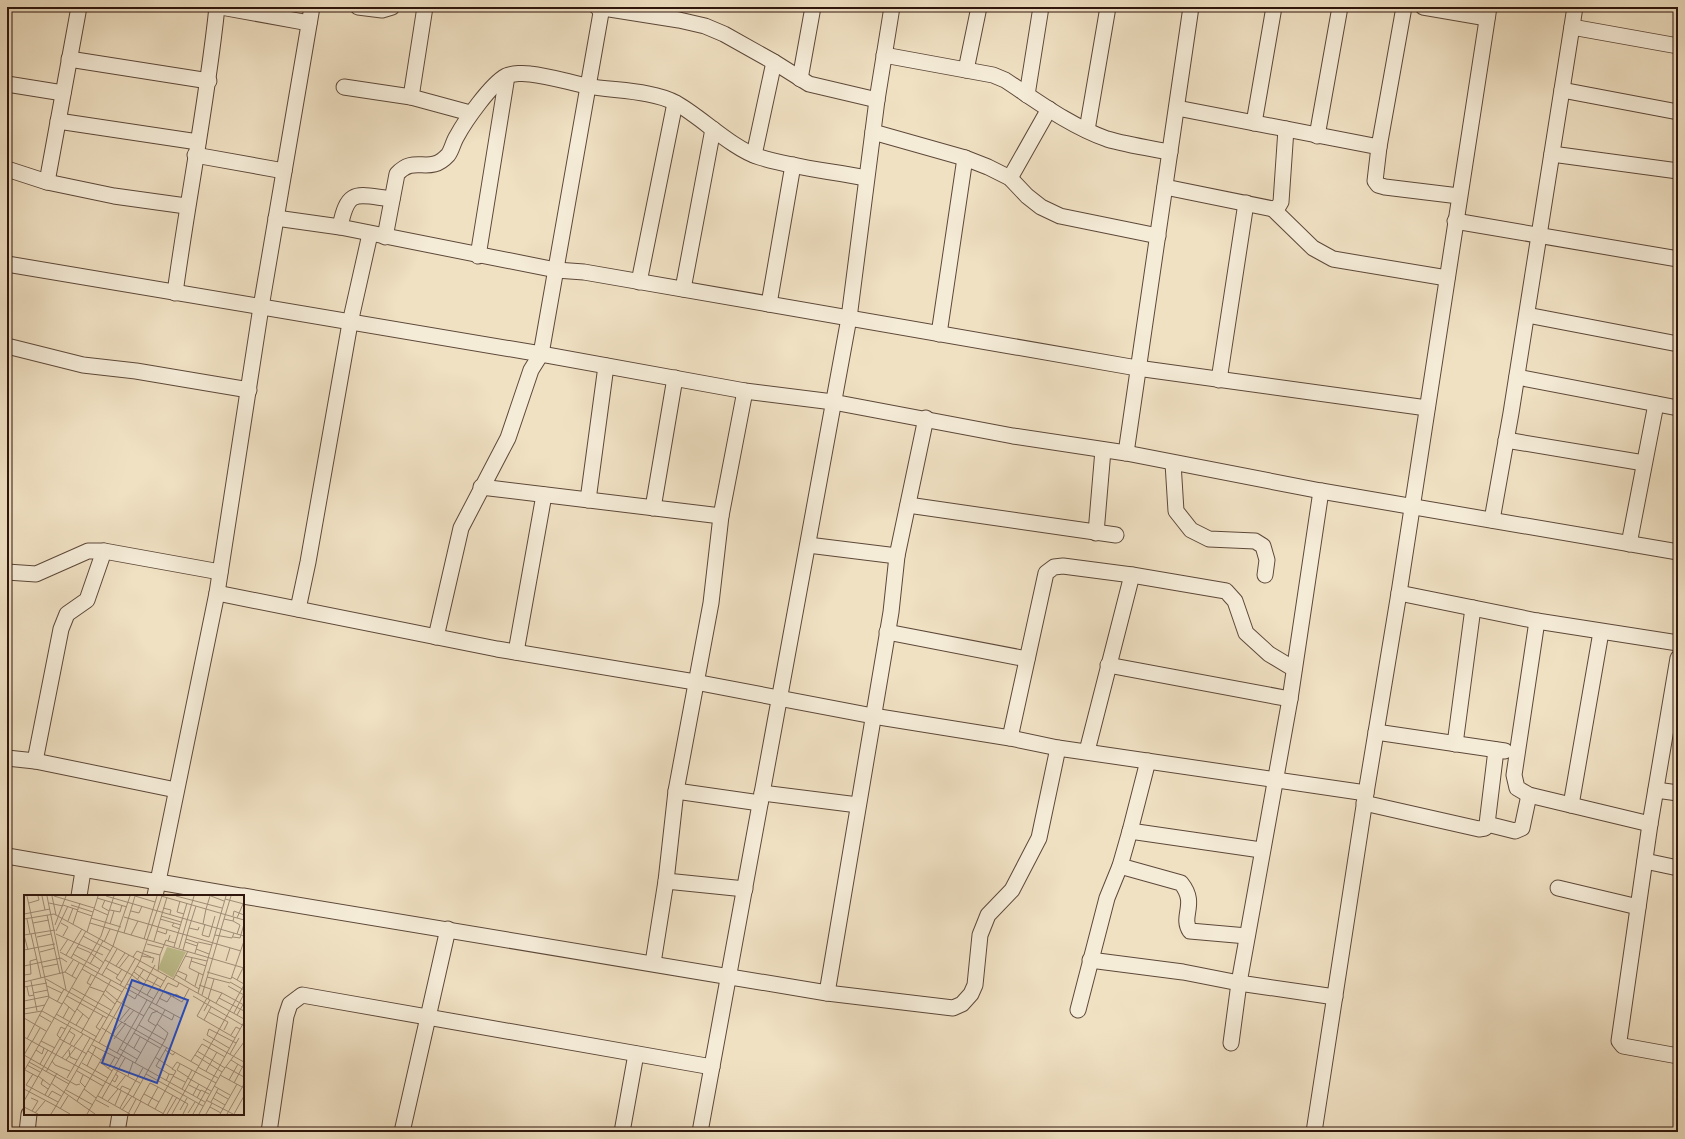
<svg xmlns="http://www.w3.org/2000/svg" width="1685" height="1139" viewBox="0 0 1685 1139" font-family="Vollkorn,serif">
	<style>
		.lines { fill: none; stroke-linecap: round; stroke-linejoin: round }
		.street-casing { stroke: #5e483a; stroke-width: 17 }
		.street { stroke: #f5ecd8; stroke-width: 15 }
		.inset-road { fill: none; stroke: #a28f7a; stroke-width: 1 }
		.view { fill: #1d4ed8; fill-opacity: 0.15; stroke: #1d4ed8; stroke-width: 2 }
		.inset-edge { fill: none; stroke: #2e150c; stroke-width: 2 }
	</style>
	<rect width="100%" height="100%" fill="#f0e1c3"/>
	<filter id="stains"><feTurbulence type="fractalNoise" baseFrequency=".005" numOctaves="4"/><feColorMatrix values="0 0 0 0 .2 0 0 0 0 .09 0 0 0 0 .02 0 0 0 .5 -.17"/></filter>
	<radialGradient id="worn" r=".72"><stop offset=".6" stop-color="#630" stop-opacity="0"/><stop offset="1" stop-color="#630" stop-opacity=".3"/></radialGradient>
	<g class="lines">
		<defs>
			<g id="street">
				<polyline points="221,7 309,23"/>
				<polyline points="358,7 382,10 392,7"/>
				<polyline points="597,7 679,20 705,26 724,34 774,62 809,84 877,100"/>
				<polyline points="1404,7 1379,147 1375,181 1378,185 1385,187 1459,196"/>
				<polyline points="1423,7 1487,18"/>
				<polyline points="1572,27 1678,46"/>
				<path d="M 884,55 L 993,75 L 1005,80 C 1037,101 1070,126 1107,139 C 1127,145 1149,148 1170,152"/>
				<polyline points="69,59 209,81"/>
				<polyline points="966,70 979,7"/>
				<polyline points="800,79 813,7"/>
				<polyline points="7,84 63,93"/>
				<polyline points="344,87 411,97 470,113"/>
				<polyline points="1562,90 1678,112"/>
				<polyline points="1027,95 1041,7"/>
				<polyline points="411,97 425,7"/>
				<polyline points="1177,108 1379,147"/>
				<polyline points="58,121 198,142"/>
				<polyline points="1254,123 1274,7"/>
				<polyline points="1087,130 1108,7"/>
				<polyline points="873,132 965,158 988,167 1010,178 1027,196 1041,207 1060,216 1158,236"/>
				<polyline points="1317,136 1340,7"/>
				<polyline points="1552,154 1678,171"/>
				<polyline points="195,155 284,171"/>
				<polyline points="754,155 774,62"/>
				<polyline points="7,169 47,182 114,196 186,206"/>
				<polyline points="1010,178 1049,109"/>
				<polyline points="47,182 79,7"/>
				<polyline points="1165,187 1273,209 1278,207 1281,202 1286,129"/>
				<polyline points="1273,209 1313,248 1333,259 1447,278"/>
				<polyline points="276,218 340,227 556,270 584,272 1137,368 1427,408"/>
				<polyline points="1455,221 1678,259"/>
				<path d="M 340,227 C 348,187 357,195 392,199"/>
				<path d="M 385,237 L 397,174 C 415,154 429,176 448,155 C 452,150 453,142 457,136 C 465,121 491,84 506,76 C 513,73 524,73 530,74 C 549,76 568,82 587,86 C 614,91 652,90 676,103 C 701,117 733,149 759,157 C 794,168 831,171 866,178"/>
				<polyline points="478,256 507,76"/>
				<polyline points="7,264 541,354 745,391 833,402 1013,436 1126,453 1321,491 1678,552"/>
				<polyline points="639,282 675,103"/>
				<polyline points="683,289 713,129"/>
				<path d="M 175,293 C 188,197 207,103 217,7"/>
				<polyline points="769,304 793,165"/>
				<polyline points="1527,315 1678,344"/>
				<polyline points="939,334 965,158"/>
				<polyline points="7,346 83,365 136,371 249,390"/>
				<polyline points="1517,377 1678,408"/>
				<polyline points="1219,380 1246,203"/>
				<polyline points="1506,440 1644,463"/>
				<polyline points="1126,453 1191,7"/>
				<polyline points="1173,463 1176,511 1191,530 1209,539 1255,541 1263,546 1267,560 1265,575"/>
				<polyline points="481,487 721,516"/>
				<polyline points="1321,491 1290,699 1239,983 1335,997"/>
				<polyline points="588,500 606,366"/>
				<polyline points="908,505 1116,535"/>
				<polyline points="653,508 675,378"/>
				<polyline points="1492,520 1511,413 1575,7"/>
				<polyline points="1096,533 1103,450"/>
				<polyline points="1629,544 1656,404"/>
				<polyline points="808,545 897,556"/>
				<polyline points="7,572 36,574 88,551 104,551 220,572"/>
				<polyline points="217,593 497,649 695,682 873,716 1010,738 1058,748 1366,793"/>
				<polyline points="1399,593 1537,621 1678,643"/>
				<polyline points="298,609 308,562 350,323 370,234"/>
				<polyline points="1537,621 1514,775 1517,788 1529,795 1650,824"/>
				<polyline points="887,632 1027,659"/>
				<polyline points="436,637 461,528 508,438 531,370 541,354 602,7"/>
				<polyline points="516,652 544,495"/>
				<polyline points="1678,658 1650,824 1619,1041 1623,1046 1678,1056"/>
				<polyline points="1108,665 1290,699"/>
				<polyline points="1376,732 1505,751"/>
				<polyline points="1010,738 1046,573 1054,567 1063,566 1132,575 1226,591 1235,601 1246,633 1269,654 1294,669"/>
				<polyline points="1455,744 1473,608"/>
				<polyline points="1087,751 1132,575"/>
				<polyline points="7,758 35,761 176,790"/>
				<polyline points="35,761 61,629 67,614 87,600 104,551"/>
				<polyline points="1148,761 1130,831 1261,850"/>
				<polyline points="1656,790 1678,793"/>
				<polyline points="676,791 760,803"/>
				<polyline points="762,793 858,805"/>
				<polyline points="1364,803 1479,829 1485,828 1487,824 1496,750"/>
				<polyline points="1571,805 1601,632"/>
				<polyline points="1487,824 1515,831 1522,828 1529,795"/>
				<path d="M 1130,831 L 1120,866 L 1181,883 C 1198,904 1180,916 1190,931 L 1247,936"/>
				<polyline points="7,856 240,896"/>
				<polyline points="1645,861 1678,868"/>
				<polyline points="666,881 745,889"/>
				<polyline points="1558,888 1638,907"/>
				<polyline points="79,896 83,871"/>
				<polyline points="155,896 217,593 261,307 312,7"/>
				<polyline points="243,896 827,993 891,612 897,556 926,418"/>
				<polyline points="1090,960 1183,972 1239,983 1231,1043"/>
				<polyline points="653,963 666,881 676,791 711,603 721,516 745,391"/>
				<polyline points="827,993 953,1008 962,1004 971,994 975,985 980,935 988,915 1012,890 1039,838 1058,748"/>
				<polyline points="1078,1010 1107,898 1120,866"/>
				<polyline points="27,1132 29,1114"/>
				<polyline points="117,1132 120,1114"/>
				<polyline points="269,1132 286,1016 290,1004 302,995 712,1067"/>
				<polyline points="402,1132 448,929"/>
				<polyline points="622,1132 636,1054"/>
				<polyline points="700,1132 849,318 877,100 892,7"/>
				<polyline points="1314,1132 1366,793 1399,593 1489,7"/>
			</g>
		</defs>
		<use href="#street" class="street-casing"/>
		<use href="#street" class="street"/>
	</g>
	<g transform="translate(24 895)">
		<rect width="220" height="220" fill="#f0e1c3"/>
		<path d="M 143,52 L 162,57 L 149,83 L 134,74 Z" fill="#c0c18f"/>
		<path class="inset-road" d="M 3,1 L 25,102 L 3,144M 18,1 L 21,15M 23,1 L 42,95M 28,1 L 32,20M 30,1 L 70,13M 82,1 L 220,41M 111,1 L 131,7M 137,1 L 220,25M 152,1 L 198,13M 187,1 L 200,6M 207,1 L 200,24 L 209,26 L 210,22M 73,3 L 103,12M 201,4 L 220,9M 81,5 L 78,12 L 85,16M 156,6 L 153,17 L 160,19M 5,8 L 15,5 L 14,1M 25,8 L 39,11M 39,10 L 54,15M 47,10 L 69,17M 139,13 L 147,15 L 146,19M 70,14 L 84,20M 182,14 L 186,1M 86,15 L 96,17 L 98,10M 53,16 L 68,21M 107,16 L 115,18 L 118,11M 0,19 L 26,14M 23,20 L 36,79M 137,21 L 157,27M 209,21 L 210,16 L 220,20M 100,22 L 217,56M 67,23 L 97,32M 213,23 L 219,9M 0,24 L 30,19 L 116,66M 3,24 L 6,39M 136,24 L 157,30M 44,26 L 49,13M 209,26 L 216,30 L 213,39M 9,28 L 25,25M 37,28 L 44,32 L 39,41M 66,28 L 220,73M 150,28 L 148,31 L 156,34M 49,29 L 56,8M 86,29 L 90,16M 179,29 L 182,14M 181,29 L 178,40 L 185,42 L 191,21M 31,30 L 42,1M 165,33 L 172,11M 32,36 L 44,11M 133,36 L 142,39 L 143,35M 63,37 L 74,1M 100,38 L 111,1M 7,39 L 17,83M 32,39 L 79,60M 0,40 L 31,35M 0,40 L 4,55M 107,40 L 114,26M 146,40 L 144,46 L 151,48M 191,40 L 208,43 L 210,38M 59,41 L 87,56M 13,42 L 27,39M 209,42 L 216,43 L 220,29M 120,44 L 133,1M 162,44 L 174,48 L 171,58M 130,46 L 143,2M 50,47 L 58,34M 80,47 L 86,34M 161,47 L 173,51M 174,47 L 188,50M 123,49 L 139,53M 53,52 L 65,57 L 80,68M 150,52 L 163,8M 155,53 L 170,1M 172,54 L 185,59M 0,55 L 31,49M 159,55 L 165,33 L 174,35 L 175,32M 36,56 L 44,44M 120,56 L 136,60M 16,57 L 31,53M 36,57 L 158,124M 49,59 L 76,74M 42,60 L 50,47M 118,61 L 130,63 L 128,68M 161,61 L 183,66M 109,62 L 113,56 L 127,62M 47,63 L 62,36M 168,63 L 165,73 L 179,80M 81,65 L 108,80 L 120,90M 116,66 L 220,124M 167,66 L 182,71M 202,66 L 206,53M 66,69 L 79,46M 0,71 L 37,63 L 43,67M 92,71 L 101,58M 113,71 L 140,86M 19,72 L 34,69M 82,73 L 94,80M 95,73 L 105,60M 58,74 L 98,97M 98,74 L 92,83 L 98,87M 134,76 L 136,60 L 142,45 L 144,46M 154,76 L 163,80 L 161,85M 41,77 L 53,84M 110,77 L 122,86M 183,77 L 207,84 L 220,46M 0,80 L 7,79 L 6,66 L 13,64M 78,80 L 93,54M 152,80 L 175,94M 48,81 L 55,68M 183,82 L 206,88M 208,82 L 220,89M 22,84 L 175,171M 113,85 L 120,74M 123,85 L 137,92M 149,85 L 164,56M 213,85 L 219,73M 7,86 L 13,116M 0,87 L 41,77 L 49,65M 206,87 L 220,95M 103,89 L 130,104M 67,90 L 63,88 L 67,80M 96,90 L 111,64M 175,90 L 198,98M 23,91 L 38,98M 171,91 L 175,78M 204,91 L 220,100M 0,92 L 23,88M 3,92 L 5,101 L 10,100M 66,92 L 80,97M 48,93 L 87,115M 135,94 L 158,107 L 165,94M 81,95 L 93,105M 9,98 L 24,95M 174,98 L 202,1M 79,99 L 91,109M 103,99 L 111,104 L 113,100M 114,100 L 131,70M 123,100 L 134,82M 178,100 L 200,24M 43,101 L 83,123M 169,101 L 220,131M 25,102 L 38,109M 149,102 L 152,99 L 160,104M 135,103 L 143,107 L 147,101M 183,103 L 173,121 L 211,143M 195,103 L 220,116M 184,104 L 190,84M 0,106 L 25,101M 93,106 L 120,121M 33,107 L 40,94M 39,107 L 51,117M 192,108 L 198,98 L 220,110M 132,110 L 144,88 L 153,92 L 155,88M 125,112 L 148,125 L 150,120M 0,114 L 21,110M 53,114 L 65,124M 180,116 L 186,105M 185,117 L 204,127 L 200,135M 210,118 L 220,99M 0,119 L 18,116 L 181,207M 32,119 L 73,142M 15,120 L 27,127M 213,120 L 220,108M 0,123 L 22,136M 39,123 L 45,112M 96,125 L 106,113M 180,125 L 187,112M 100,127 L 110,115M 133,129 L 144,138 L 141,145M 52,130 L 59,119M 132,131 L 124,126 L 128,118 L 134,116M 78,133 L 117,158M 76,135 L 72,132 L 79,121M 45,136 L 51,140 L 46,149M 57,138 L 87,85M 110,138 L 136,153M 207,140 L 212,132 L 216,134M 0,142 L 140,219M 36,143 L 33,140 L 37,132 L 41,134M 36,144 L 63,159M 90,144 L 102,128M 179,144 L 209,161M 17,146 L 31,153M 8,147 L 16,133M 75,148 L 105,95M 68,150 L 95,164M 50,151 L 59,139M 83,152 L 91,135 L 98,127M 143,152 L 132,171 L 145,179M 110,153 L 116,142M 205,153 L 183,140 L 185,134 L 212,148M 96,154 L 113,164M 12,155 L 18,159 L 20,153M 45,155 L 46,162 L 53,165M 141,155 L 149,160 L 151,157M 64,156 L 77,165M 173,156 L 201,173M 93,158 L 123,105M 206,159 L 215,143M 0,160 L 52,190 L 56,189M 0,160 L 8,146M 171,160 L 198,177M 209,161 L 220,167M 131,162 L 149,174M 38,163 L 48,150M 42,165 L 52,152M 207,165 L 220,173M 28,166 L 31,170 L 46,176M 167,166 L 178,149 L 201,162M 5,167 L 45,189M 76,167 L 88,176M 58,168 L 84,183M 111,168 L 141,115M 16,169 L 24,155M 156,169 L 153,175 L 164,182M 3,170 L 16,177M 63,171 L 72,152M 174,172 L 194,183M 202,172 L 220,182M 84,174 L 91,162M 90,174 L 116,188M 1,175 L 14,182M 0,176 L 77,41 L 90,1M 53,176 L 79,191M 152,176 L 148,174 L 153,167 L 192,188M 182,176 L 193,157M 22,177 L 47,133M 122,179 L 179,211M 59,180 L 56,187 L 61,192M 196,180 L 220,193M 14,181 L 26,190M 104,181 L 109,167M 149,181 L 161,187M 43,183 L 66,143M 164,183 L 187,196M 19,184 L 17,189 L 24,194M 88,185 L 91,187 L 94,181 L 91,179M 205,185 L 214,169M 142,186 L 145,179 L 150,180M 27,188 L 71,219M 210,188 L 220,169M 2,190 L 34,207M 2,190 L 9,179M 165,190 L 177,196M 190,191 L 206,200M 92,193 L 102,180M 0,194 L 32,211 L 116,66 L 138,1M 60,194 L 72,203M 158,194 L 168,175M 42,195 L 69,210M 96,195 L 98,191 L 107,195M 192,197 L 204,204M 104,199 L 119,173M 120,199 L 135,207M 21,200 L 33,178M 169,200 L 175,189M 74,201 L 106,219M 24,202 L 28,196 L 37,201M 109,202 L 141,145 L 115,130M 7,203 L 14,206 L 8,216M 78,203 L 101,163M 173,203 L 177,195 L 185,199M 189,203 L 201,210M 72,205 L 85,212M 182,205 L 209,219M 0,206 L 89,51 L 106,1M 53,206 L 84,153M 84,206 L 94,194M 116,206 L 126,188 L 134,192M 187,207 L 194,194M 91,210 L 97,196M 124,210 L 134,192 L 164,209 L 159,219M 0,212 L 14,219M 186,212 L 197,218M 96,213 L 104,199M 36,214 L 44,201M 131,214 L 152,176M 98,215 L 108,201M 156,215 L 163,203M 11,218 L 21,206M 164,218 L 171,207M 27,219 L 32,211 L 46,219M 63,219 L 143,81M 104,219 L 112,204M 110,219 L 117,206M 139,219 L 149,200M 143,219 L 153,202M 148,219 L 220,90M 169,219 L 220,127M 175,219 L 198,177 L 220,147M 182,219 L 188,208M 196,219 L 213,189M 203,219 L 220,189M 210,219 L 220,201"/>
		<path class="view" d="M 108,85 L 164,105 L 133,188 L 78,168 Z"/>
		<rect width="220" height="220" class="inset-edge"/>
	</g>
	<rect width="1685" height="1139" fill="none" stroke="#f0e1c3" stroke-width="24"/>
	<rect x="8" y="8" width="1669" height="1123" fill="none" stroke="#2e150c" stroke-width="2"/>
	<rect x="12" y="12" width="1661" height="1115" fill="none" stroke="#2e150c"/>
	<rect width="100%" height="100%" filter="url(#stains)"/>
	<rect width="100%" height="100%" fill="url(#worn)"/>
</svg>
